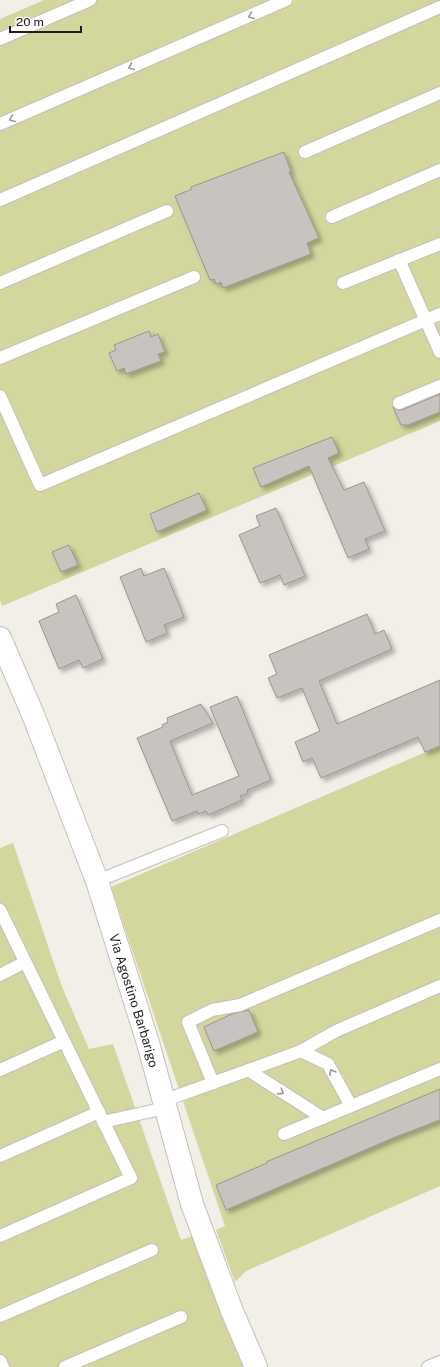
<svg xmlns="http://www.w3.org/2000/svg" width="440" height="1367" viewBox="0 0 440 1367" font-family="'Public Sans',sans-serif">
	<style>
		.green { fill: #d3d69d }
		.building { fill: #c8c3be; stroke: #9a9590; filter: url(#shadow) }
		.lines { fill: none; stroke-linecap: round; stroke-linejoin: round }
		.lane-casing { stroke: #c3c0ba; stroke-width: 14 }
		.street-casing { stroke: #c3c0ba; stroke-width: 24 }
		.lane { stroke: #fff; stroke-width: 12 }
		.street { stroke: #fff; stroke-width: 22 }
		.oneway { stroke: #9a9a99 }
		.labels { text-anchor: middle; dominant-baseline: central; stroke-width: 3.5; stroke-linejoin: round; paint-order: stroke }
		.street-label { font-size: 13px; fill: #1f1e1c; stroke: #fefcf5 }
	</style>
	<defs>
		<filter id="shadow"><feDropShadow dx="3.5" dy="3.5" stdDeviation="2" flood-color="#0004"/></filter>
	</defs>
	<rect width="100%" height="100%" fill="#f1efe8"/>
	<g class="green">
		<polygon points="44,0 440,0 440,421 2,606 0,600 0,19"/>
		<polygon points="440,746 440,1186 246,1271 235,1282 216,1230 225,1226 111,887"/>
		<polygon points="13,843 62,987 89,1049 113,1044 181,1240 192,1236 247,1367 0,1367 0,848"/>
	</g>
	<g class="building">
		<polygon points="284,152 291,172 289,172 319,238 307,243 311,254 223,288 221,282 216,284 214,279 210,280 175,196 192,189 191,187"/>
		<polygon points="149,331 151,337 158,334 165,352 158,354 161,361 126,374 124,368 117,371 109,353 116,350 114,345"/>
		<polygon points="440,394 440,412 408,425 401,425 393,407 398,410 402,410"/>
		<polygon points="332,437 339,453 328,458 344,490 364,482 385,531 365,539 369,549 348,558 309,466 261,487 253,468"/>
		<polygon points="199,493 207,510 157,532 150,514"/>
		<polygon points="276,508 305,576 284,585 280,575 260,583 239,535 260,526 256,516"/>
		<polygon points="69,545 78,565 61,572 52,552"/>
		<polygon points="141,568 144,576 164,568 184,617 164,625 167,633 146,642 120,577"/>
		<polygon points="76,595 103,659 83,668 79,660 59,669 39,621 59,612 56,604"/>
		<polygon points="367,614 375,634 384,630 392,649 319,681 337,724 440,680 440,746 425,752 418,737 321,778 312,758 303,762 295,742 320,731 302,688 277,698 268,678 277,674 269,655"/>
		<polygon points="237,696 271,780 247,790 248,793 240,796 242,800 208,815 206,811 198,814 197,811 172,821 137,738 163,727 162,725 168,722 167,718 201,704 213,723 170,741 192,795 239,776 210,707"/>
		<polygon points="249,1010 258,1032 214,1051 204,1027 232,1014"/>
		<polygon points="440,1089 440,1120 393,1138 226,1210 216,1185 267,1163 266,1162"/>
	</g>
	<g class="lines">
		<defs>
			<g id="lane">
				<polyline points="0,39 90,0"/>
				<polyline points="0,124 286,0"/>
				<polyline points="305,152 440,93"/>
				<polyline points="0,200 440,7"/>
				<polyline points="332,217 440,170"/>
				<polyline points="399,260 440,352"/>
				<polyline points="0,283 167,211"/>
				<polyline points="343,283 440,244"/>
				<polyline points="0,358 194,277"/>
				<polyline points="0,396 40,485 440,314"/>
				<polyline points="399,403 440,386"/>
				<polyline points="97,881 222,831"/>
				<polyline points="0,910 131,1178 0,1236"/>
				<polyline points="0,975 25,962"/>
				<polyline points="301,1051 328,1064 351,1106"/>
				<polyline points="0,1070 64,1041"/>
				<polyline points="248,1070 323,1118"/>
				<polyline points="213,1083 188,1022 212,1010 240,1005 440,920"/>
				<polyline points="163,1101 301,1051 336,1031 440,986"/>
				<polyline points="103,1122 165,1108"/>
				<polyline points="284,1134 440,1069"/>
				<polyline points="0,1156 99,1112"/>
				<polyline points="0,1316 152,1250"/>
				<polyline points="0,1361 3,1367"/>
				<polyline points="65,1367 181,1317"/>
				<polyline points="428,1367 440,1362"/>
			</g>
			<g id="street">
				<path id="s1" d="M 0,638 L 34,717 L 97,881 L 148,1043 L 192,1204 L 232,1311 L 256,1367"/>
			</g>
		</defs>
		<use href="#lane" class="lane-casing"/>
		<use href="#street" class="street-casing"/>
		<use href="#lane" class="lane"/>
		<use href="#street" class="street"/>
	</g>
	<defs><path id="oneway-chevron" d="M-2-3.5L2.5 0L-2 3.5" fill="none" stroke-width="1.6" stroke-linecap="round" stroke-linejoin="round"/></defs>
	<g class="oneway">
		<use href="#oneway-chevron" transform="translate(251 16) rotate(157)"/>
		<use href="#oneway-chevron" transform="translate(131 67) rotate(157)"/>
		<use href="#oneway-chevron" transform="translate(12 119) rotate(157)"/>
		<use href="#oneway-chevron" transform="translate(332 1072) rotate(-119)"/>
		<use href="#oneway-chevron" transform="translate(281 1092) rotate(33)"/>
	</g>
	<g class="labels">
		<g class="street-label">
			<text stroke="none"><textPath href="#s1" startOffset="387">Via Agostino Barbarigo</textPath></text>
		</g>
	</g>
	<path d="M10 26v6h71v-6" fill="none" stroke="#1f1e1c" stroke-width="2"/>
	<text x="16" y="26" font-size="12" fill="#1f1e1c" stroke="#fefcf5" stroke-width="3" paint-order="stroke">20 m</text>
</svg>
